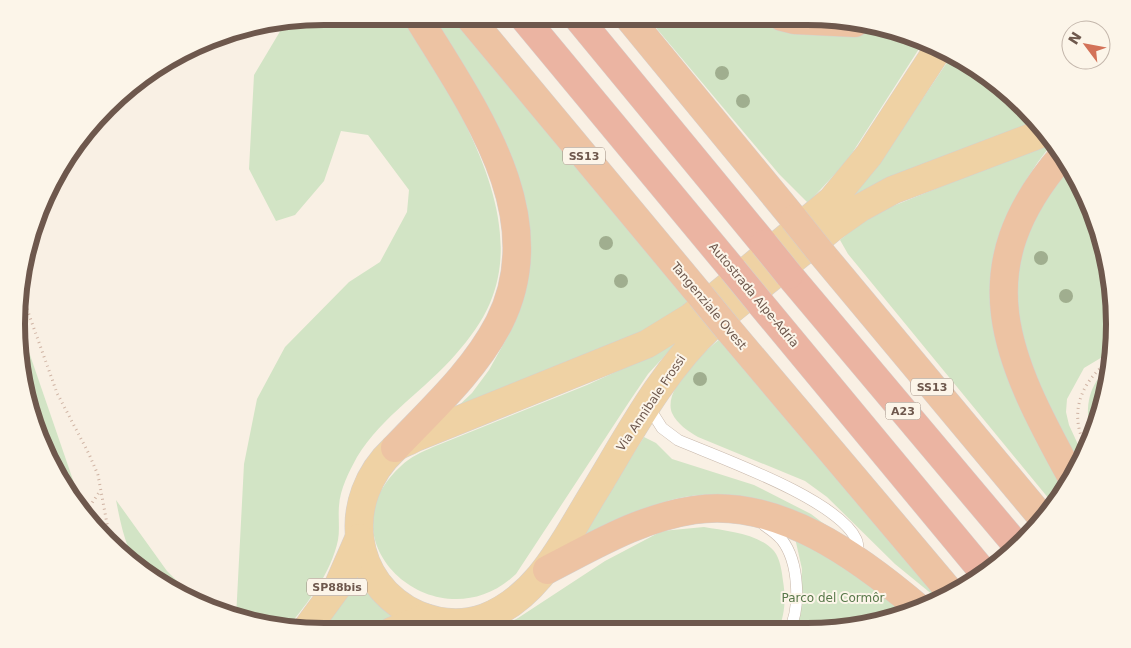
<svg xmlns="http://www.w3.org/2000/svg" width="1131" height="648" viewBox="0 0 1131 648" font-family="'DejaVu Sans',sans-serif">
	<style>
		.green { fill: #d2e4c5 }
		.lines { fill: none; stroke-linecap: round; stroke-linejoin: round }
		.service-casing { stroke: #c8b8ac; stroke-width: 12 }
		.primary-casing { stroke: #d6d0cd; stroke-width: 29 }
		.trunk-casing { stroke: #d6d0cd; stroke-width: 29 }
		.motorway-casing { stroke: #d6d0cd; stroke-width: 29 }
		.path { stroke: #cfb3a3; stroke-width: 3; stroke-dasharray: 1 4; stroke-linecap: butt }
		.service { stroke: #fff; stroke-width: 11 }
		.primary { stroke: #efd2a4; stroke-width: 28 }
		.trunk { stroke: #edc3a3; stroke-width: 28 }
		.motorway { stroke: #ebb4a2; stroke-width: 28 }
		.trunk-bridge-casing { stroke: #d6d0cd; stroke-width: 29; stroke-linecap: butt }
		.motorway-bridge-casing { stroke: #d6d0cd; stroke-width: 29; stroke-linecap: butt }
		.trunk-bridge { stroke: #edc3a3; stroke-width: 28 }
		.motorway-bridge { stroke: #ebb4a2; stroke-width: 28 }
		.tree { fill: #a0ae8f }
		.labels { text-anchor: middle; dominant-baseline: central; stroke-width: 4; stroke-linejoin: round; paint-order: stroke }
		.shield { fill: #fcf5e9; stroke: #99877c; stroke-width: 1 }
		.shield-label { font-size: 11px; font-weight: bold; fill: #6e584d }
		.street-label { font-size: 12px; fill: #6e584d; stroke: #fcf5e9 }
		.park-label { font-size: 12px; fill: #58784a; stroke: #fcf5e9 }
		.rim { fill: none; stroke: #6e584d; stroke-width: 6 }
	</style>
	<rect width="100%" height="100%" fill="#f9f0e4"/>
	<g class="green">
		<path d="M 324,16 L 405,16 C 449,95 530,209 490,303 C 482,322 469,339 456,354 C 426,389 382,416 357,457 C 349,472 340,489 339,506 C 338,518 340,529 338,540 C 331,573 308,603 287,628 L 236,618 L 244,464 L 257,399 L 285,347 L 349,282 L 380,262 L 407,212 L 409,190 L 368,135 L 341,131 L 324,181 L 295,215 L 276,221 L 249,169 L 254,75 L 285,23 Z"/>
		<polygon points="426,16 459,16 693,301 629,340 455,409 472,393 489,370 509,334 519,305 524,215"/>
		<polygon points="647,17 747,17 787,30 850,34 884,28 906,33 924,41 847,161 808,203 779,174"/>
		<polygon points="952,55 978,68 1033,123 841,207 878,165"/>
		<path d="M 1052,142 L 1053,143 C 1026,174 1008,211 997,250 L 1068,484 L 1063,495 L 1054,505 L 848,254 L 840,240 L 867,218 L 888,208 Z"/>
		<polygon points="1068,165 1109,264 1109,353 1084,368 1067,399 1066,412 1069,425 1081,451 1076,463 1030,375 1013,283 1028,222"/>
		<polygon points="19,323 74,483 81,513 33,423 17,344"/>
		<path d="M 721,338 L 941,600 L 939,600 L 895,564 L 827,497 L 805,481 L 698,437 C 688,431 677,424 672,413 C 662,389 705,351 721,338 Z"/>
		<path d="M 680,339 L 648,374 L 629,402 L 516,574 C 439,648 317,542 401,466 C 410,457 422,452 433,447 L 587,385 L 644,359 Z"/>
		<path d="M 1109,369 L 1109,384 L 1090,430 C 1085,408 1088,383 1109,369 Z"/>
		<path d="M 644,437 L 656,443 L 672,459 L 754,485 L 811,514 L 836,533 C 815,523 792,510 770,503 C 689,480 640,507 573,548 Z"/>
		<path d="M 116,500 L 167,571 L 198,602 C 137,572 129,568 116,500 Z"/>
		<path d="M 704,527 C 726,531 758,533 774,551 C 780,558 782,572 783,581 C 786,599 785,614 778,631 L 493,631 L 518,618 L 605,561 L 662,531 Z"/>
		<path d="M 795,538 C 836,556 872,588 908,614 L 827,631 L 798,631 L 802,569 Z"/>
		<polygon points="357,576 374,600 398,619 371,631 315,631"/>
	</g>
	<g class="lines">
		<defs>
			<g id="service">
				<path d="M 648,406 L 662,428 L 678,440 C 720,458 837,499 856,539 C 859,545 858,552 858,558"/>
				<path d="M 764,525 C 770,529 777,534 782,540 C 799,562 801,607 789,631"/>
			</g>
			<g id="primary">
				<path d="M 938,49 L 869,155 L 832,200 L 691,317 L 647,344 L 414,438 C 408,442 399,444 394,449 C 340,499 349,584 418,615 C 440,624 461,626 484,618 C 539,597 564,541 593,494 C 629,435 662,371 712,325 L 833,227 L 860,208 L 893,190 L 1043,133"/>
				<polyline points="305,631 338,586 359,538"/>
				<polyline points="392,631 426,618"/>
			</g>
			<g id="trunk">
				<polyline points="468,16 701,296"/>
				<polyline points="628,17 794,219"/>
				<polyline points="782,17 794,20 855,23"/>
				<path d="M 1063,155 C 963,270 1006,358 1071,476"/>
				<polyline points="822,254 1043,519"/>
				<polyline points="728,329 952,594"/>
				<path d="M 395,448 C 432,409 474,371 499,323 C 554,215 471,105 417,16"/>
				<path d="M 547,570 C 594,546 640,518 694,510 C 778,497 860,558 920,609"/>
			</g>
			<g id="motorway">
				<polyline points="523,17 733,270"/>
				<polyline points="577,17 764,244"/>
				<polyline points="789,275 1018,547"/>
				<polyline points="760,303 984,573"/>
			</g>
		</defs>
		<use href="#service" class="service-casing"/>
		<use href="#primary" class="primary-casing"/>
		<use href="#trunk" class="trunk-casing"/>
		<use href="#motorway" class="motorway-casing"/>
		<g class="path">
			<polyline points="22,295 57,393 89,454 98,475 110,540"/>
			<path d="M 1084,443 C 1069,411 1082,381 1109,361"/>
			<polyline points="84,515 100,491"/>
		</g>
		<use href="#service" class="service"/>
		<use href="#primary" class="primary"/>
		<use href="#trunk" class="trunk"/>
		<use href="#motorway" class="motorway"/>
		<defs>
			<g id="trunk-bridge">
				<polyline points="794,219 822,254"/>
				<polyline points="701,296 728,329"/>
			</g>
			<g id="motorway-bridge">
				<polyline points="764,244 789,275"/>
				<polyline points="733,270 760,303"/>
			</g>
		</defs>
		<use href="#trunk-bridge" class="trunk-bridge-casing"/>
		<use href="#motorway-bridge" class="motorway-bridge-casing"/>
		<use href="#trunk-bridge" class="trunk-bridge"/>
		<use href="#motorway-bridge" class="motorway-bridge"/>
	</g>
	<g class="tree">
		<circle cx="722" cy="73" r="7"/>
		<circle cx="743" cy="101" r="7"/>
		<circle cx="606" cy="243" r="7"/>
		<circle cx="1041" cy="258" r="7"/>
		<circle cx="621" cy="281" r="7"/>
		<circle cx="1066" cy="296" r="7"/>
		<circle cx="700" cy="379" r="7"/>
	</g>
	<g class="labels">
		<g class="shield">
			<rect x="563" y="147.5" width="42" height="17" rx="4"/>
			<rect x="911" y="378.5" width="42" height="17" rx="4"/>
			<rect x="885.5" y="402.5" width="35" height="17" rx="4"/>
			<rect x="307" y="578.5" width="60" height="17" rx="4"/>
		</g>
		<g class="shield-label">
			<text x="584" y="156">SS13</text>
			<text x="932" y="387">SS13</text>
			<text x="903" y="411">A23</text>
			<text x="337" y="587">SP88bis</text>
		</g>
		<g class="street-label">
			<text transform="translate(754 295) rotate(50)">Autostrada Alpe-Adria</text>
			<text transform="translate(709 306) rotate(50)">Tangenziale Ovest</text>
			<text transform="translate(651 403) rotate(-56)">Via Annibale Frossi</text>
		</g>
		<g class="park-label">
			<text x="833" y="598">Parco del Cormôr</text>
		</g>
	</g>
	<path d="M0 0H1131V648H0ZM324 25H807A299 299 0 0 1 1106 324V324A299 299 0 0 1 807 623H324A299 299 0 0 1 25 324V324A299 299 0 0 1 324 25Z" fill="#fcf5e9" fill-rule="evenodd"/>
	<path class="rim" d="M324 25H807A299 299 0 0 1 1106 324V324A299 299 0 0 1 807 623H324A299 299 0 0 1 25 324V324A299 299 0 0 1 324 25Z"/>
	<g transform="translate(1086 45) rotate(302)"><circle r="24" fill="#fcf5e9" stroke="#c3b6ab"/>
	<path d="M0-4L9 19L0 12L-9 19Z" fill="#d37258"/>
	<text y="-8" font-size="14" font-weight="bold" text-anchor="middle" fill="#6e584d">N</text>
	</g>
</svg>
